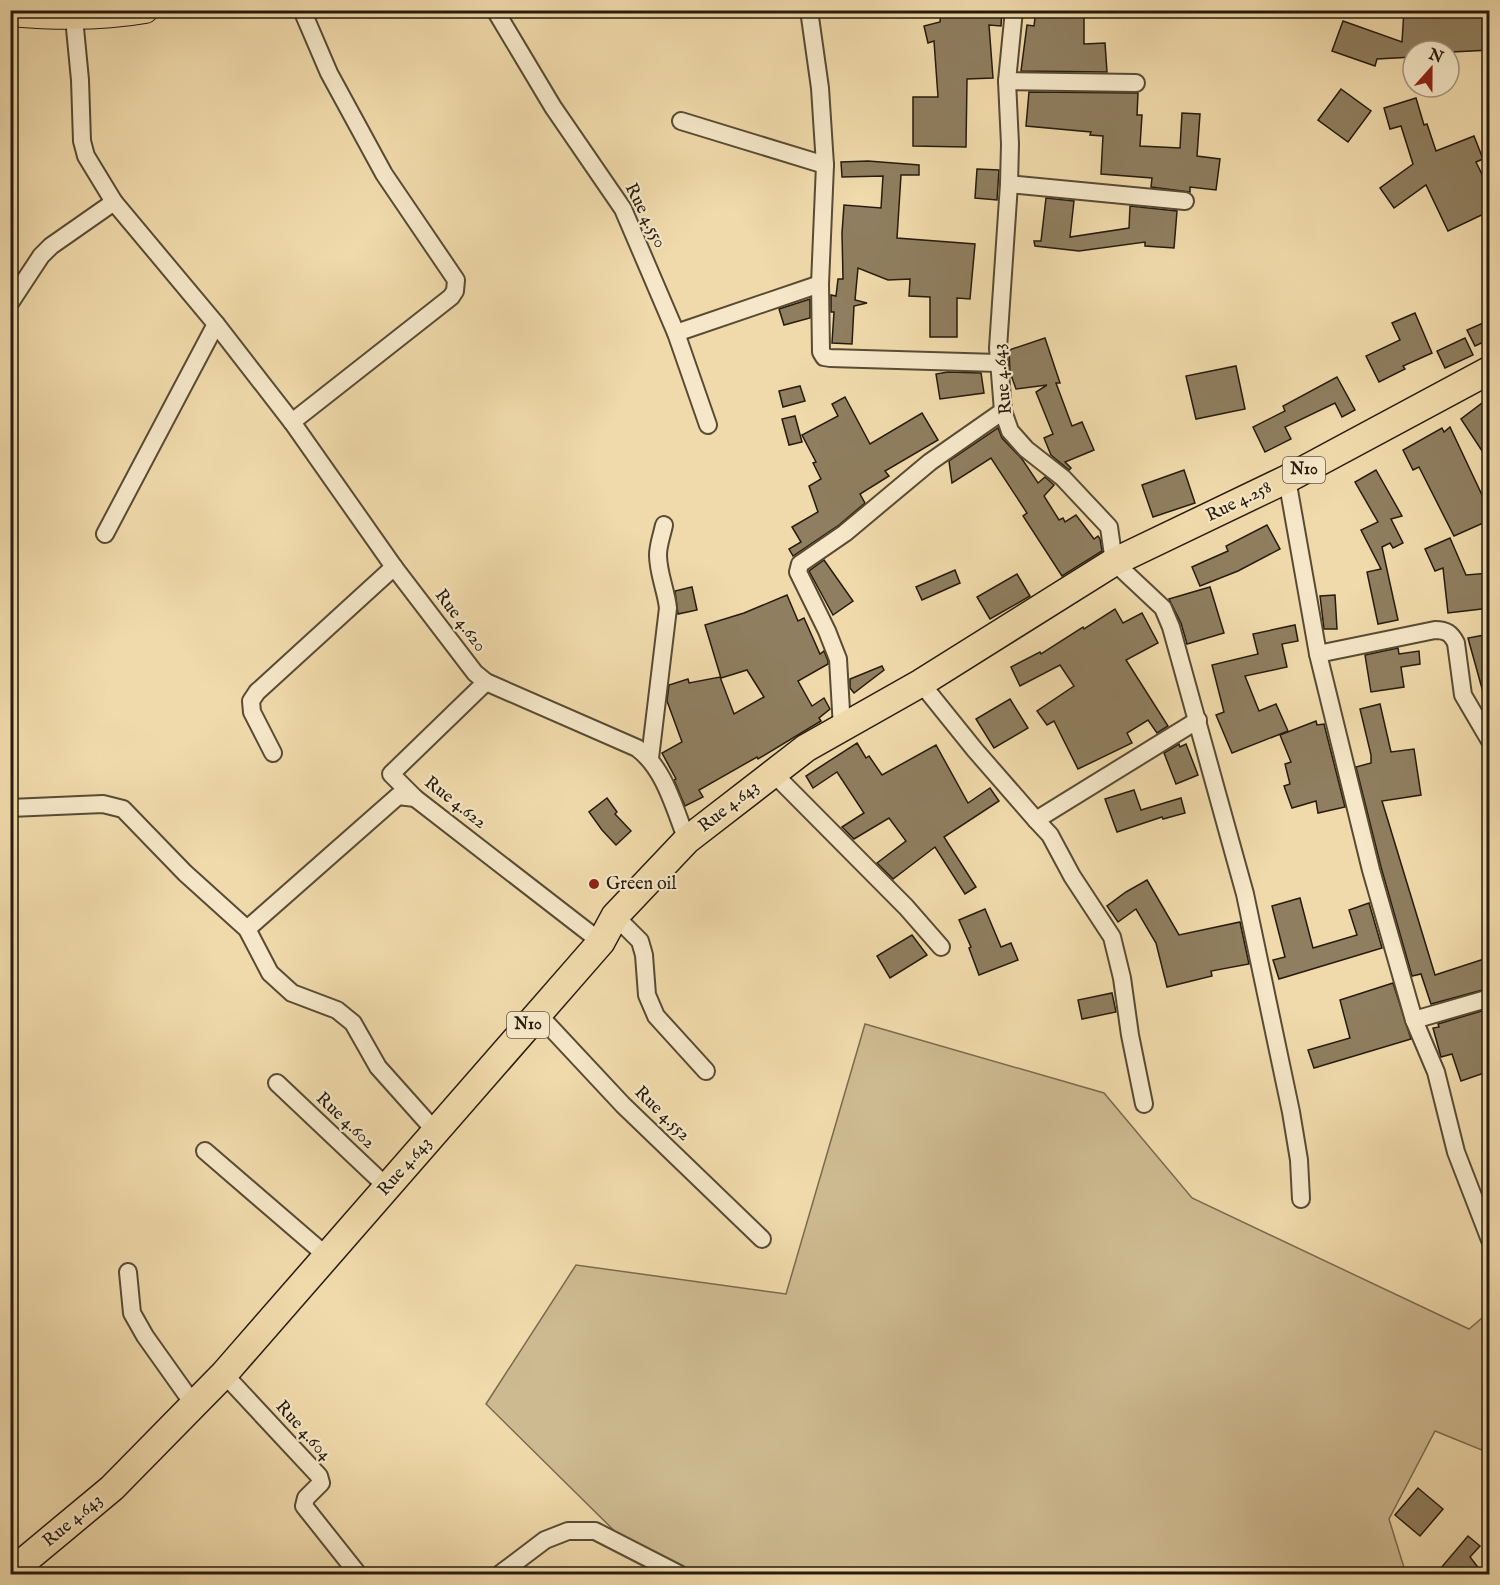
<svg xmlns="http://www.w3.org/2000/svg" width="1500" height="1585" viewBox="0 0 1500 1585" font-family="'IM FELL English',serif">
	<style>
		.green { fill: #ceba90; stroke: #7a6a4e; stroke-width: 1.5 }
		.building { fill: #8f7e5f; stroke: #261b0d; stroke-width: 1.5 }
		.lines { fill: none; stroke-linecap: round; stroke-linejoin: round }
		.minor-casing { stroke: #584b34; stroke-width: 20 }
		.primary-casing { stroke: #261b0d; stroke-width: 28 }
		.trunk-casing { stroke: #261b0d; stroke-width: 30 }
		.minor { stroke: #f5e7c8; stroke-width: 16 }
		.primary { stroke: #f0daab; stroke-width: 26 }
		.trunk { stroke: #f0daab; stroke-width: 27 }
		.poi-dot { fill: #8f2418; stroke: #f5e7c8; stroke-width: 2 }
		.labels { text-anchor: middle; dominant-baseline: central; stroke-width: 4.5; stroke-linejoin: round; paint-order: stroke }
		.shield { fill: #f5e7c8; stroke: #645845; stroke-width: 1.5 }
		.shield-label { font-size: 16px; font-weight: bold; fill: #261b0d }
		.street-label { font-size: 18px; fill: #261b0d; stroke: #f5e7c8 }
		.poi-label { font-size: 18px; fill: #261b0d; stroke: #f5e7c8; text-anchor: start }
	</style>
	<rect width="100%" height="100%" fill="#f0daab"/>
	<filter id="stains"><feTurbulence type="fractalNoise" baseFrequency=".00333" numOctaves="4"/><feColorMatrix values="0 0 0 0 .2 0 0 0 0 .09 0 0 0 0 .02 0 0 0 .5 -.17"/></filter>
	<radialGradient id="worn" r=".72"><stop offset=".6" stop-color="#630" stop-opacity="0"/><stop offset="1" stop-color="#630" stop-opacity=".3"/></radialGradient>
	<polygon class="green" points="865,1024 1104,1093 1192,1198 1469,1329 1489,1312 1489,1453 1435,1431 1389,1519 1406,1574 658,1574 486,1404 576,1265 786,1294"/>
	<g class="building">
		<polygon points="941,10 1002,10 1001,26 989,25 993,78 967,79 966,147 913,146 913,97 938,97 934,41 928,43 924,26 940,22"/>
		<polygon points="1036,10 1084,11 1084,44 1105,43 1107,72 1021,71 1027,25 1034,26"/>
		<polygon points="1404,10 1490,10 1490,50 1452,52 1413,51 1413,57 1377,59 1375,66 1332,51 1343,21 1402,42"/>
		<polygon points="1341,89 1371,111 1348,142 1318,120"/>
		<polygon points="1029,92 1138,93 1137,115 1142,115 1140,146 1180,148 1182,113 1200,114 1197,156 1220,159 1216,190 1190,187 1190,192 1151,187 1152,178 1101,174 1103,136 1090,135 1091,132 1026,126"/>
		<polygon points="1416,98 1424,125 1427,124 1436,151 1474,136 1483,159 1476,162 1490,191 1490,211 1448,231 1426,185 1394,208 1380,188 1413,164 1401,126 1390,129 1384,108"/>
		<polygon points="868,161 919,165 919,175 901,175 897,238 975,244 970,299 957,298 957,337 930,337 930,297 909,296 910,279 888,280 858,268 855,300 867,303 854,306 852,344 832,343 834,312 831,312 831,295 836,296 838,279 843,279 842,233 844,205 881,208 883,176 842,177 841,162"/>
		<polygon points="977,169 999,170 997,200 975,198"/>
		<polygon points="1046,198 1074,201 1070,237 1129,228 1130,206 1177,211 1174,248 1145,246 1145,242 1079,251 1035,246 1034,241 1041,241"/>
		<polygon points="810,299 810,318 784,325 779,309"/>
		<polygon points="1415,313 1432,353 1403,366 1405,369 1379,382 1366,356 1400,340 1392,323"/>
		<polygon points="1490,320 1490,339 1475,346 1467,330"/>
		<polygon points="1045,338 1060,383 1056,383 1072,426 1082,422 1094,450 1065,462 1071,468 1069,470 1051,455 1044,438 1053,434 1036,392 1047,385 1016,389 1010,372 1009,350"/>
		<polygon points="1465,338 1473,355 1445,368 1437,351"/>
		<polygon points="1236,366 1245,409 1196,419 1186,376"/>
		<polygon points="948,372 981,373 984,393 940,399 936,374"/>
		<polygon points="1337,377 1355,410 1342,417 1335,403 1285,427 1291,439 1265,452 1253,427 1285,411 1283,406"/>
		<polygon points="800,386 805,401 783,407 779,391"/>
		<polygon points="845,397 870,444 922,413 938,440 885,471 889,476 860,494 865,503 839,525 793,556 789,549 801,542 792,527 818,512 809,486 821,479 813,463 816,462 802,435 838,416 832,404"/>
		<polygon points="1490,397 1490,463 1461,419"/>
		<polygon points="795,416 802,442 789,445 782,419"/>
		<polygon points="1450,427 1490,512 1490,520 1454,536 1419,467 1413,470 1403,450 1442,428 1444,432"/>
		<polygon points="998,428 1002,438 1022,459 1038,483 1045,477 1054,485 1044,496 1059,520 1063,518 1065,522 1076,515 1094,539 1098,536 1100,539 1102,551 1062,576 1023,516 1027,513 991,458 952,483 949,461"/>
		<polygon points="1184,470 1195,503 1153,517 1142,485"/>
		<polygon points="1376,470 1402,516 1391,519 1403,543 1393,548 1390,543 1382,547 1398,620 1378,624 1367,572 1381,569 1361,530 1378,522 1355,482"/>
		<polygon points="1267,525 1280,549 1238,571 1200,586 1192,567 1228,551 1226,546"/>
		<polygon points="1450,538 1466,575 1490,573 1490,608 1448,613 1443,568 1435,571 1425,549"/>
		<polygon points="824,560 853,601 833,615 809,571"/>
		<polygon points="955,570 960,583 922,600 916,587"/>
		<polygon points="1017,574 1030,596 990,619 977,597"/>
		<polygon points="692,587 697,610 678,614 675,591"/>
		<polygon points="1210,587 1224,633 1187,644 1181,623 1169,599"/>
		<polygon points="787,595 798,621 804,618 820,654 824,651 828,661 828,664 798,681 812,706 824,698 830,709 819,718 821,721 758,759 757,757 699,790 703,797 685,806 674,780 676,779 662,753 682,742 667,701 669,685 688,679 689,683 720,677 734,714 764,697 747,670 721,678 705,625 744,613"/>
		<polygon points="1335,595 1337,629 1324,629 1320,596"/>
		<polygon points="1115,609 1123,623 1142,613 1158,643 1126,660 1168,726 1157,733 1148,720 1127,733 1132,743 1078,769 1054,721 1047,725 1037,711 1074,686 1060,665 1020,686 1011,667 1040,652 1041,654 1083,627 1084,629"/>
		<polygon points="1295,625 1298,641 1282,644 1287,667 1245,676 1259,711 1276,704 1288,731 1232,753 1216,715 1224,712 1212,665 1258,654 1253,634"/>
		<polygon points="1490,634 1490,703 1486,703 1468,638"/>
		<polygon points="1398,648 1399,654 1419,651 1420,664 1401,667 1404,687 1371,692 1365,655"/>
		<polygon points="882,666 884,670 854,693 850,688 850,679"/>
		<polygon points="1010,699 1028,728 994,748 976,719"/>
		<polygon points="1380,704 1391,752 1414,749 1421,795 1382,801 1435,975 1490,957 1490,988 1431,1004 1421,974 1412,976 1381,867 1356,767 1371,763 1371,755 1360,709"/>
		<polygon points="1316,721 1317,725 1324,724 1325,728 1345,807 1318,813 1316,801 1292,808 1284,786 1290,784 1285,764 1291,762 1280,735"/>
		<polygon points="857,743 866,758 869,756 882,775 936,745 968,803 990,788 999,801 944,837 976,887 965,894 935,847 893,879 877,863 906,841 889,818 854,839 842,827 864,813 837,772 813,788 806,776"/>
		<polygon points="1179,744 1180,747 1186,744 1198,775 1176,784 1164,753"/>
		<polygon points="1134,790 1141,810 1181,798 1185,813 1163,819 1162,817 1117,832 1105,799"/>
		<polygon points="607,798 617,812 615,814 631,831 616,845 602,830 589,812"/>
		<polygon points="1147,880 1179,935 1240,922 1249,964 1211,971 1212,976 1167,987 1156,943 1136,909 1118,922 1107,906 1126,892"/>
		<polygon points="1300,898 1313,948 1357,935 1349,910 1369,903 1382,948 1279,979 1273,960 1285,957 1272,906"/>
		<polygon points="985,909 1001,947 1011,943 1018,960 979,975 969,948 971,947 959,920"/>
		<polygon points="912,935 927,955 890,978 877,956"/>
		<polygon points="1393,983 1411,1039 1314,1068 1308,1050 1350,1038 1340,1000"/>
		<polygon points="1112,993 1116,1012 1082,1019 1078,1000"/>
		<polygon points="1485,1010 1490,1027 1490,1071 1461,1081 1452,1054 1441,1057 1433,1028 1439,1027 1438,1024"/>
		<polygon points="1418,1488 1443,1509 1420,1536 1395,1515"/>
		<polygon points="1468,1536 1480,1546 1470,1557 1484,1575 1435,1575"/>
	</g>
	<g class="lines">
		<defs>
			<g id="minor">
				<polyline points="495,10 553,107 623,209 676,333 708,425"/>
				<polyline points="809,10 820,88 825,165 820,284 821,352 824,357 830,358 998,363"/>
				<polyline points="1014,10 1007,81 1010,144 1009,184 998,348 1003,411 1010,431 1026,449 1063,478 1109,527 1114,562 1163,608 1171,627 1245,894 1291,1112 1299,1160 1301,1199"/>
				<polyline points="74,18 80,80 82,141 86,156 114,202 216,324 292,422 394,567"/>
				<polyline points="1007,81 1136,83"/>
				<polyline points="681,121 825,165"/>
				<polyline points="1009,184 1185,201"/>
				<polyline points="10,303 41,256 51,246 114,202"/>
				<polyline points="676,333 820,284"/>
				<polyline points="292,422 451,297 455,291 456,280 384,174 329,73 302,10"/>
				<polyline points="1287,479 1318,654 1371,870 1414,1020 1436,1072 1456,1152 1490,1240"/>
				<polyline points="105,534 216,324"/>
				<path d="M 1318,654 L 1435,630 C 1446,630 1451,633 1456,643 L 1463,695 L 1490,741"/>
				<polyline points="486,682 391,774 415,798 601,942"/>
				<polyline points="921,683 975,750 1036,820 1198,720"/>
				<polyline points="842,728 838,659 827,631 798,572 800,564 845,533 930,462 1003,411"/>
				<path d="M 273,753 L 252,712 L 251,701 L 257,692 L 394,567 L 475,673 L 486,682 L 637,748 C 665,769 674,808 687,840"/>
				<path d="M 650,758 L 668,608 C 666,590 658,573 658,555 C 658,545 662,535 664,525"/>
				<polyline points="773,773 906,907 941,947"/>
				<polyline points="10,808 103,804 123,809 185,873 247,929 270,973 292,993 337,1010 353,1023 378,1067 436,1132"/>
				<polyline points="1036,820 1050,835 1072,876 1112,937 1122,978 1130,1035 1144,1104"/>
				<polyline points="615,916 640,941 644,955 647,995 656,1016 706,1071"/>
				<polyline points="247,929 398,796 415,798"/>
				<polyline points="538,1014 623,1105 762,1239"/>
				<polyline points="1414,1020 1490,998"/>
				<polyline points="277,1083 388,1188"/>
				<polyline points="205,1151 328,1257"/>
				<polyline points="128,1272 132,1313 145,1336 194,1405"/>
				<polyline points="224,1374 319,1476 321,1483 306,1498 304,1506 358,1574"/>
				<polyline points="500,1574 545,1540 568,1531 595,1531 679,1574"/>
			</g>
			<path id="primary" d="M 10,13 C 56,17 100,18 145,10"/>
			<polyline id="trunk" points="10,1573 112,1488 224,1374 601,942 615,916 687,840 806,748 921,683 1114,562 1287,479 1490,370"/>
		</defs>
		<use href="#minor" class="minor-casing"/>
		<use href="#primary" class="primary-casing"/>
		<use href="#trunk" class="trunk-casing"/>
		<use href="#minor" class="minor"/>
		<use href="#primary" class="primary"/>
		<use href="#trunk" class="trunk"/>
	</g>
	<circle class="poi-dot" cx="594" cy="884" r="6"/>
	<g class="labels">
		<g class="shield">
			<rect x="1283" y="457" width="42" height="26" rx="4.5"/>
			<rect x="507" y="1012" width="42" height="26" rx="4.5"/>
		</g>
		<g class="shield-label">
			<text x="1304" y="470">N10</text>
			<text x="528" y="1025">N10</text>
		</g>
		<g class="street-label">
			<text transform="translate(645 216) rotate(63)">Rue 4.550</text>
			<text transform="translate(1003 379) rotate(-96)">Rue 4.643</text>
			<text transform="translate(1239 502) rotate(-26)">Rue 4.258</text>
			<text transform="translate(460 621) rotate(53)">Rue 4.620</text>
			<text transform="translate(455 803) rotate(38)">Rue 4.622</text>
			<text transform="translate(729 807) rotate(-38)">Rue 4.643</text>
			<text transform="translate(662 1114) rotate(44)">Rue 4.552</text>
			<text transform="translate(345 1121) rotate(43)">Rue 4.602</text>
			<text transform="translate(405 1167) rotate(-49)">Rue 4.643</text>
			<text transform="translate(303 1431) rotate(48)">Rue 4.604</text>
			<text transform="translate(73 1521) rotate(-40)">Rue 4.643</text>
		</g>
		<g class="poi-label">
			<text x="606" y="884">Green oil</text>
		</g>
	</g>
	<rect width="1500" height="1585" fill="none" stroke="#f0daab" stroke-width="36"/>
	<rect x="12" y="12" width="1476" height="1561" fill="none" stroke="#261b0d" stroke-width="3"/>
	<rect x="18" y="18" width="1464" height="1549" fill="none" stroke="#261b0d" stroke-width="1.5"/>
	<g transform="translate(1431 69) rotate(21)"><circle r="28" fill="#f5e7c8" stroke="#a2957d" stroke-width="1.5"/>
	<path d="M0-4.5L10 22L0 15L-10 22Z" fill="#8f2418"/>
	<text y="-9" font-size="16" font-weight="bold" text-anchor="middle" fill="#261b0d">N</text>
	</g>
	<rect width="100%" height="100%" filter="url(#stains)"/>
	<rect width="100%" height="100%" fill="url(#worn)"/>
</svg>
